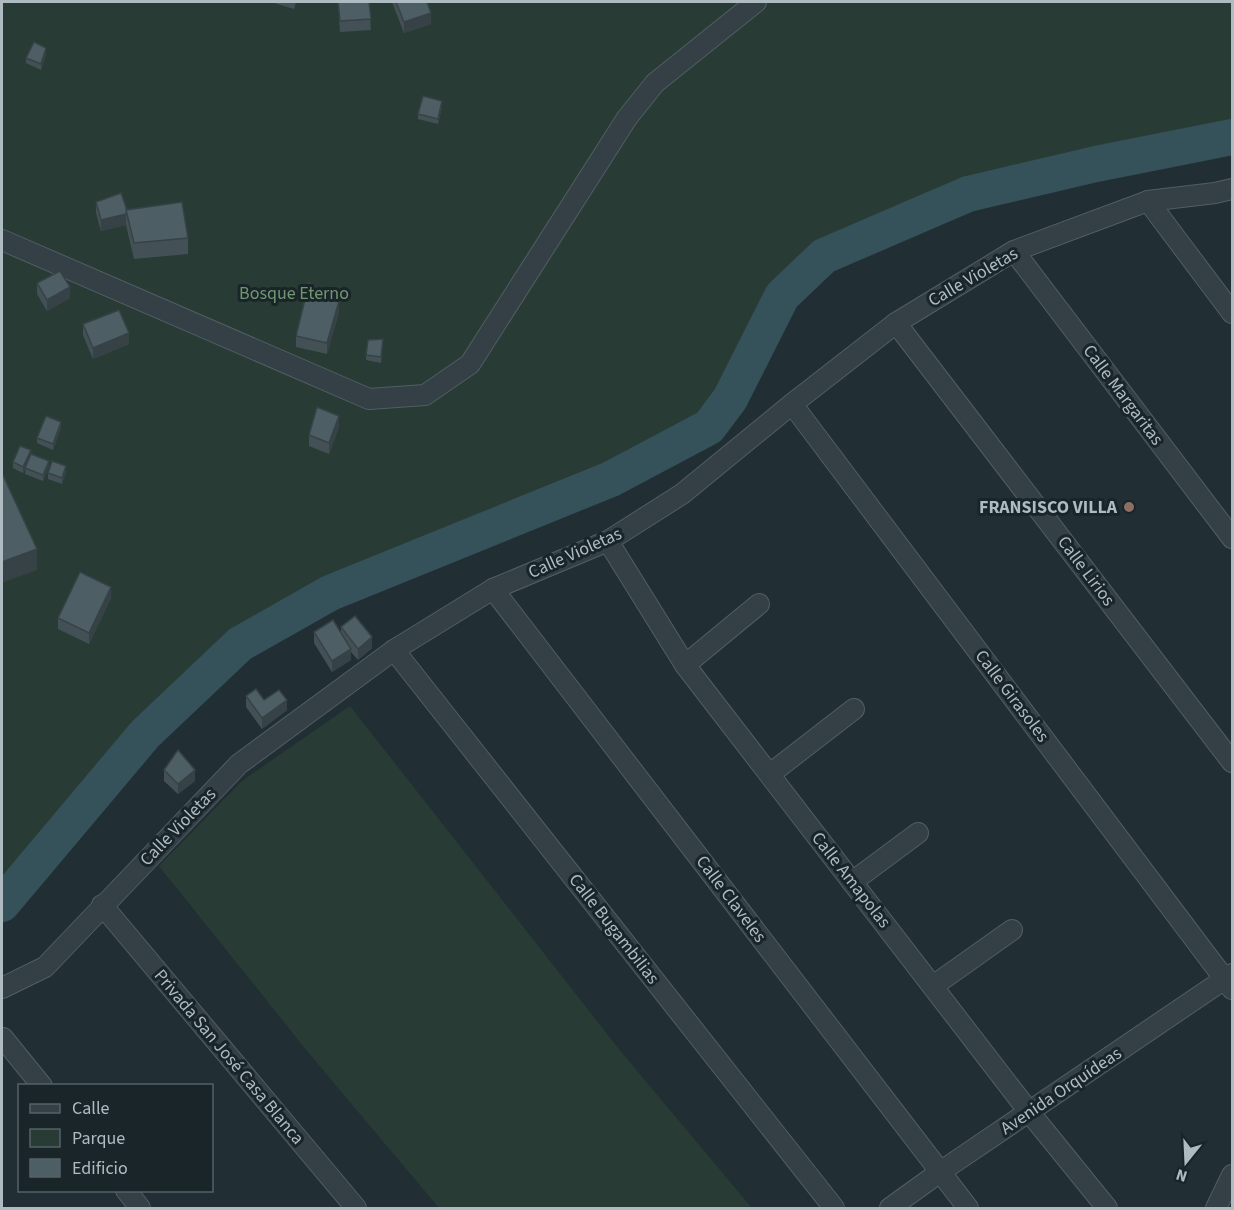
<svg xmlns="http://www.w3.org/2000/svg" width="1234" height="1210" viewBox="0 0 1234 1210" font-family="'Source Sans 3',sans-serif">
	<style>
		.green { fill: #283c35 }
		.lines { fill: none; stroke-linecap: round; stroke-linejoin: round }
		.river { stroke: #35515a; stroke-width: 36 }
		.street-casing { stroke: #515e63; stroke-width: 22 }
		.street { stroke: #344045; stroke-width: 20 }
		.wall { fill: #435157 }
		.shaded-wall { fill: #374247 }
		.building { fill: #4e5e65; stroke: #374247; stroke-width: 1.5 }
		.education-dot { fill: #8d6e63; stroke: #192529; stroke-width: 2 }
		.labels { text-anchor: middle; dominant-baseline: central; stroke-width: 6; stroke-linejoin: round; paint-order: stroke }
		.street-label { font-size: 18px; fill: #aebcc2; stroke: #192529 }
		.park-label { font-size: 18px; fill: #729670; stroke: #192529 }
		.poi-label { font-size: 18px; font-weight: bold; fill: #aebcc2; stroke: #192529; text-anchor: end }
	</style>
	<rect width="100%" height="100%" fill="#212f34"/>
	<g class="green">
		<polygon points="2,2 1232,2 1232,137 1096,164 968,194 824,256 782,296 730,399 709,427 611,479 330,593 240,644 145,734 2,904"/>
		<polygon points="350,706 622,1053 752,1208 439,1208 308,1052 159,866 242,781"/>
	</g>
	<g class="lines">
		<polyline class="river" points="2,904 145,734 240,644 330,593 611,479 709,427 730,399 782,296 824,256 968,194 1096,164 1232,137"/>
		<defs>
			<g id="street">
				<polyline points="1148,201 1232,313"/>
				<polyline points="2,240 369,399 425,395 470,364 627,118 655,83 756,2"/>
				<polyline points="1014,251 1232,538"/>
				<polyline points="896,323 1232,762"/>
				<polyline points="792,404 1232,989"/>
				<polyline points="608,541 685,665 1030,1113 1107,1208"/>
				<polyline points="493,589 968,1208"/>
				<polyline points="394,650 834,1208"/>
				<polyline points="685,665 759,604"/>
				<polyline points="770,774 854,709"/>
				<polyline points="852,882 918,833"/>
				<polyline points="102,905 356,1208"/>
				<polyline points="933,986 1012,930"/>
				<polyline points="2,988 45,967 239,764 394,650 493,589 608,541 682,494 792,404 896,323 1014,251 1148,201 1215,193 1232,189"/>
				<polyline points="3,1038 42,1086"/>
				<polyline points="126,1190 140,1208"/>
				<polyline points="890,1208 940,1172 1232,974"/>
				<polyline points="1216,1208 1232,1175"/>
			</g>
		</defs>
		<use href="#street" class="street-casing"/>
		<use href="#street" class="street"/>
	</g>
	<g class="wall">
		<polygon points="271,2 296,2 294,9"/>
		<polygon points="338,2 369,2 371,30 340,32"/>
		<polygon points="392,2 427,2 431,24 404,33"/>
		<polygon points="46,54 41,70 26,63 26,58"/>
		<polygon points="442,107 438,124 418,119 418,114"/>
		<polygon points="96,202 127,210 188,238 188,254 134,259 126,225 101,231 96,213"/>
		<polygon points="37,283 70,298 47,311 37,294"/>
		<polygon points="339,312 327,354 296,347 296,336"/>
		<polygon points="83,324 129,344 93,359 83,335"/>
		<polygon points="383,339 381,363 366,360 366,355"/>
		<polygon points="339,427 329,454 309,446 309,435"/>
		<polygon points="61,428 53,450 37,443 37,438"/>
		<polygon points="31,454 49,466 43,481 25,474 26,467 23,473 13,468 13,462"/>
		<polygon points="66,472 62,484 48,479 48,473"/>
		<polygon points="111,598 89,644 58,629 58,618"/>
		<polygon points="341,627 372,648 358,660 351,652 351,660 332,672 314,643 314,632 341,632"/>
		<polygon points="246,696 264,700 287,710 262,729 246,707"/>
		<polygon points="164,770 195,781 178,794 164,781"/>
	</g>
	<g class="shaded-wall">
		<polygon points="431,13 431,24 404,33 404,22"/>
		<polygon points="46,48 46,54 41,70 41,64"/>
		<polygon points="442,101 442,107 438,124 438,119"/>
		<polygon points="126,214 126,225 101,231 101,220"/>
		<polygon points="70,287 70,298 47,311 47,300"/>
		<polygon points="339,301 339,312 327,354 327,343"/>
		<polygon points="129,333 129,344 93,359 93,348"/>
		<polygon points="339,416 339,427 329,454 329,443"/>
		<polygon points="61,422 61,428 53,450 53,444"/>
		<polygon points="31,450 31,456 23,473 23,467"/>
		<polygon points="49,461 49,466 43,481 43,475"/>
		<polygon points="66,466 66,472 62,484 62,478"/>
		<polygon points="37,549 37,570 2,583 2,562"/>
		<polygon points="111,587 111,598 89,644 89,633"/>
		<polygon points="372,637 372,648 358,660 358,649"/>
		<polygon points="351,649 351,660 332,672 332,661"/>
		<polygon points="287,700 287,710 262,729 262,718"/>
		<polygon points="195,770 195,781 178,794 178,784"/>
	</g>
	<g class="building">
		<polygon points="338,2 369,2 371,19 340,21"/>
		<polygon points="396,2 427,2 431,13 404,22"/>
		<polygon points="34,42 46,48 41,64 26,58"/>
		<polygon points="423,96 442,101 438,119 418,114"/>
		<polygon points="121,193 127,210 126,214 101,220 96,202"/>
		<polygon points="182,202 188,238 134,243 126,210"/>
		<polygon points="60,271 70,287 47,300 37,283"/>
		<polygon points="309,283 339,301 327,343 296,336"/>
		<polygon points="119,310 129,333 93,348 83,324"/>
		<polygon points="383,339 381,357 366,355 368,340"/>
		<polygon points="317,407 339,416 329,443 309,435"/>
		<polygon points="46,416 61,422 53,444 37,438"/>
		<polygon points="20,446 31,450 23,467 13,462"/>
		<polygon points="31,454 49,461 43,475 25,468"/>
		<polygon points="52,461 66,466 62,478 48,473"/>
		<polygon points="2,473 37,549 2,562"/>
		<polygon points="80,572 111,587 89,633 58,618"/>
		<polygon points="355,616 372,637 358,649 341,627"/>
		<polygon points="333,620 351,649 332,661 314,632"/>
		<polygon points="256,689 264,700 279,690 287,700 262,718 246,696"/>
		<polygon points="178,750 195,770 178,784 164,770"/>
	</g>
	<circle class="education-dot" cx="1129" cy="507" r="6"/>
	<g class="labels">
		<g class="street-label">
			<text transform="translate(973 277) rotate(-30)">Calle Violetas</text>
			<text transform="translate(1123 395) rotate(53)">Calle Margaritas</text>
			<text transform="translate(575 553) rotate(-24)">Calle Violetas</text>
			<text transform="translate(1086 571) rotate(53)">Calle Lirios</text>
			<text transform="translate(1012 696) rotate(53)">Calle Girasoles</text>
			<text transform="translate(178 827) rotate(-46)">Calle Violetas</text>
			<text transform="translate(851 880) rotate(52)">Calle Amapolas</text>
			<text transform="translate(731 899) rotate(53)">Calle Claveles</text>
			<text transform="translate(614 929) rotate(52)">Calle Bugambilias</text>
			<text transform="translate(229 1057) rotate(50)">Privada San José Casa Blanca</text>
			<text transform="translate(1061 1091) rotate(-34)">Avenida Orquídeas</text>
		</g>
		<g class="park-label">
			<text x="294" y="293">Bosque Eterno</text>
		</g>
		<g class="poi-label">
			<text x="1117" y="507">FRANSISCO VILLA</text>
		</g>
	</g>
	<rect width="1234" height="1210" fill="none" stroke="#aebcc2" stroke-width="6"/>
	<rect x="18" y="1084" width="195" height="108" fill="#192529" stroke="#556166" stroke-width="1.5"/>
	<rect x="30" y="1104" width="30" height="9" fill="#344045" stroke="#556166" stroke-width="1.5"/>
	<text x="72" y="1114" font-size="18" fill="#aebcc2">Calle</text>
	<rect x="30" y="1129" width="30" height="18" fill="#283c35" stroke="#556166" stroke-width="1.5"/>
	<text x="72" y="1144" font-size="18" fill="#aebcc2">Parque</text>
	<rect x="30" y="1159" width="30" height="18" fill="#4e5e65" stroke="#556166" stroke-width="1.5"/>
	<text x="72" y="1174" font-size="18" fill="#aebcc2">Edificio</text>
	<g transform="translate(1186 1162) rotate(198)" stroke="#192529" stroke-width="4.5" paint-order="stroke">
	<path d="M0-4.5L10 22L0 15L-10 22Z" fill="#aebcc2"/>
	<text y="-9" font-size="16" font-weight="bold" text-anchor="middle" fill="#aebcc2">N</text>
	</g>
</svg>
